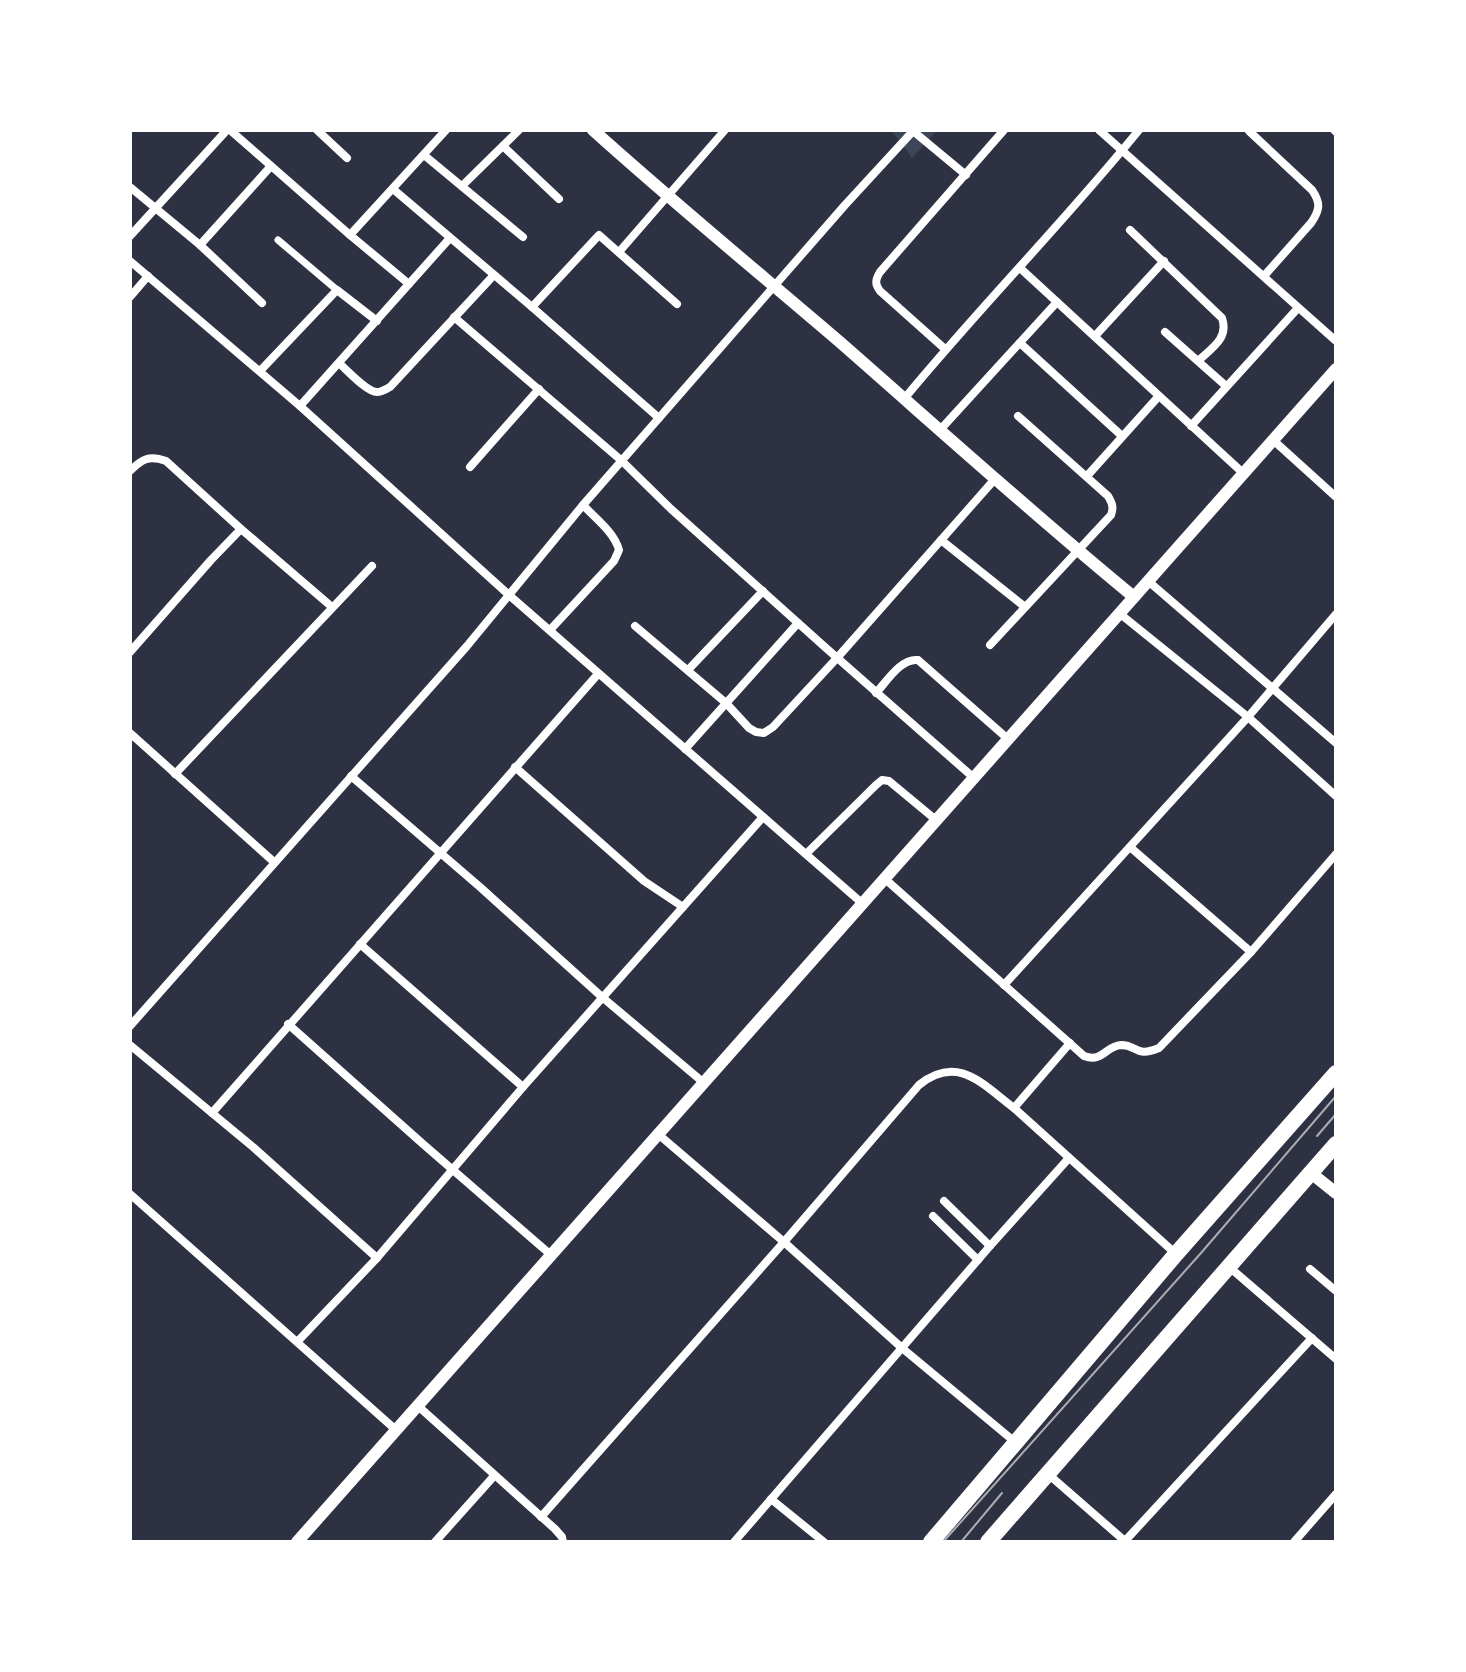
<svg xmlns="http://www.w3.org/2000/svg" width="1466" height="1672" viewBox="0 0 1466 1672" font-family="Poppins,sans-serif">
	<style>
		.green { fill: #3c4559 }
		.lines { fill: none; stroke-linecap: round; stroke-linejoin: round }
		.pedestrian { stroke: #fff; stroke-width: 7 }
		.minor { stroke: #fff; stroke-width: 8 }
		.tertiary { stroke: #fff; stroke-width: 12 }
		.primary { stroke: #fff; stroke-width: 16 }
		.tram { stroke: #abadb3; stroke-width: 2 }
	</style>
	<rect width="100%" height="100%" fill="#2d3142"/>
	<polygon class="green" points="891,130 937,130 912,158"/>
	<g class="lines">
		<polyline class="pedestrian" points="278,240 337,290"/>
		<g class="minor">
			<polyline points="230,130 350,235 409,284"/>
			<polyline points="317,130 347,158"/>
			<polyline points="1099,130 1336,341"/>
			<polyline points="1334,130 1336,132"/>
			<polyline points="913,131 966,175"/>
			<path d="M 1249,131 L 1312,190 C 1321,203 1320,210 1311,223 L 1264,276"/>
			<polyline points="503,146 559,199"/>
			<polyline points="424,155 523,237"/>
			<polyline points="462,186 519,130"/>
			<polyline points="130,187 200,245 262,303"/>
			<polyline points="393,189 532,307 659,418"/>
			<path d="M 1130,230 L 1222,318 C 1229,338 1212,348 1199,360"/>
			<polyline points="350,235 446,130"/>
			<polyline points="130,236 227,130"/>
			<polyline points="200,245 271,166"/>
			<polyline points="619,252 725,130"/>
			<polyline points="130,261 300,406 509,595 863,904"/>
			<polyline points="1020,268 1243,473"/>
			<polyline points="130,297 148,276"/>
			<polyline points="532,307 599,235 677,304"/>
			<polyline points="454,317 622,461 671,509 826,648 974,778"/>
			<polyline points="1165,332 1226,386"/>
			<polyline points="1095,336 1164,261"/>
			<polyline points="1020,343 1122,436"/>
			<path d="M 945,349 L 880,291 C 875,284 875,280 880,272 L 1004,130"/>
			<path d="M 339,363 C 347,370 367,392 377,392 C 382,392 386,389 390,387 L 493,276"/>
			<polyline points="260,371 337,290 377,321"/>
			<path d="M 904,399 C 980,307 1064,222 1139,130"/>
			<polyline points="300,406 450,238"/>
			<polyline points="1191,426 1298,308"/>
			<polyline points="940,430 1057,302"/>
			<polyline points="1273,440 1336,497"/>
			<polyline points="470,467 539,389"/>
			<path d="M 130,471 C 142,459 149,455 166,461 L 241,529 L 332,607"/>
			<polyline points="1087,476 1158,397"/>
			<polyline points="941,540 1025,607"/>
			<polyline points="1148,581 1336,743"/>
			<polyline points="1119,613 1248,717 1336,796"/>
			<polyline points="635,626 726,703 749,728 756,732 764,733 773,727 837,658 994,480"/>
			<path d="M 550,630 L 614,561 L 619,550 C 614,532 596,519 583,505"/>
			<path d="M 990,645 L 1111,515 C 1114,507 1112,503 1108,496 L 1018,416"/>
			<polyline points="130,652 211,560 241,529"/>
			<polyline points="688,670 763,591"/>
			<path d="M 876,693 C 887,681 901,658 918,660 L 1008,739"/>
			<polyline points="130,733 274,862"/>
			<polyline points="685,749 798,623"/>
			<polyline points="515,767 644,881 683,907"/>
			<polyline points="175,774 372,566"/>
			<polyline points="351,776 480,887 602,997 704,1083"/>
			<polyline points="1130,847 1251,952"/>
			<polyline points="806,854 876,785 882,780 889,781 936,820"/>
			<path d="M 884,878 L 1084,1056 C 1103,1063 1105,1046 1121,1045 C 1138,1045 1135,1058 1159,1048 L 1251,952 L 1336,854"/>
			<polyline points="360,944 523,1087"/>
			<polyline points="1004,985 1248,717 1336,614"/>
			<polyline points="288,1024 423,1144 551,1255"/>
			<polyline points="130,1026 467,646 583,505 845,205 914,130"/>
			<polyline points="130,1045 253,1147 377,1258"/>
			<polyline points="1014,1108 1070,1043"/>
			<polyline points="212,1113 598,674"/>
			<polyline points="658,1134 784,1242 902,1348 1015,1442"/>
			<polyline points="130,1194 396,1430"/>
			<polyline points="944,1201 990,1246"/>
			<polyline points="933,1216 978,1260"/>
			<polyline points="1228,1266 1336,1359"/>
			<polyline points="1310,1269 1336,1291"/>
			<polyline points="298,1341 377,1258 523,1087 763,817"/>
			<polyline points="418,1406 555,1529 562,1537 563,1542"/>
			<polyline points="1048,1474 1126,1542"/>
			<polyline points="771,1499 824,1542"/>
			<path d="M 541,1517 L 784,1242 L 919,1085 C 958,1054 982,1084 1014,1108 L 1176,1254"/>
			<polyline points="1125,1541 1312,1338"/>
			<polyline points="435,1542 494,1476"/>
			<polyline points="734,1542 990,1246 1069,1158"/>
			<polyline points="1294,1542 1336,1494"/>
		</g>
		<g class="tertiary">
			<path d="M 593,130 C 674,203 758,272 841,343 C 938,428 1034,515 1134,597"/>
			<polyline points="1311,1173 1336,1193"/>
			<polyline points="297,1542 1336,369"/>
		</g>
		<g class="primary">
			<polyline points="931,1542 1176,1254 1336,1073"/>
			<polyline points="988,1542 1336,1144"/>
		</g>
		<g class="tram">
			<polyline points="1317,1136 1336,1114"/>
			<polyline points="943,1542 1201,1253 1336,1096"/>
			<polyline points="961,1542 1002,1493"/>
		</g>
	</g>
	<rect width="1466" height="1672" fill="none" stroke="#ffffff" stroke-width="264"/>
</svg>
